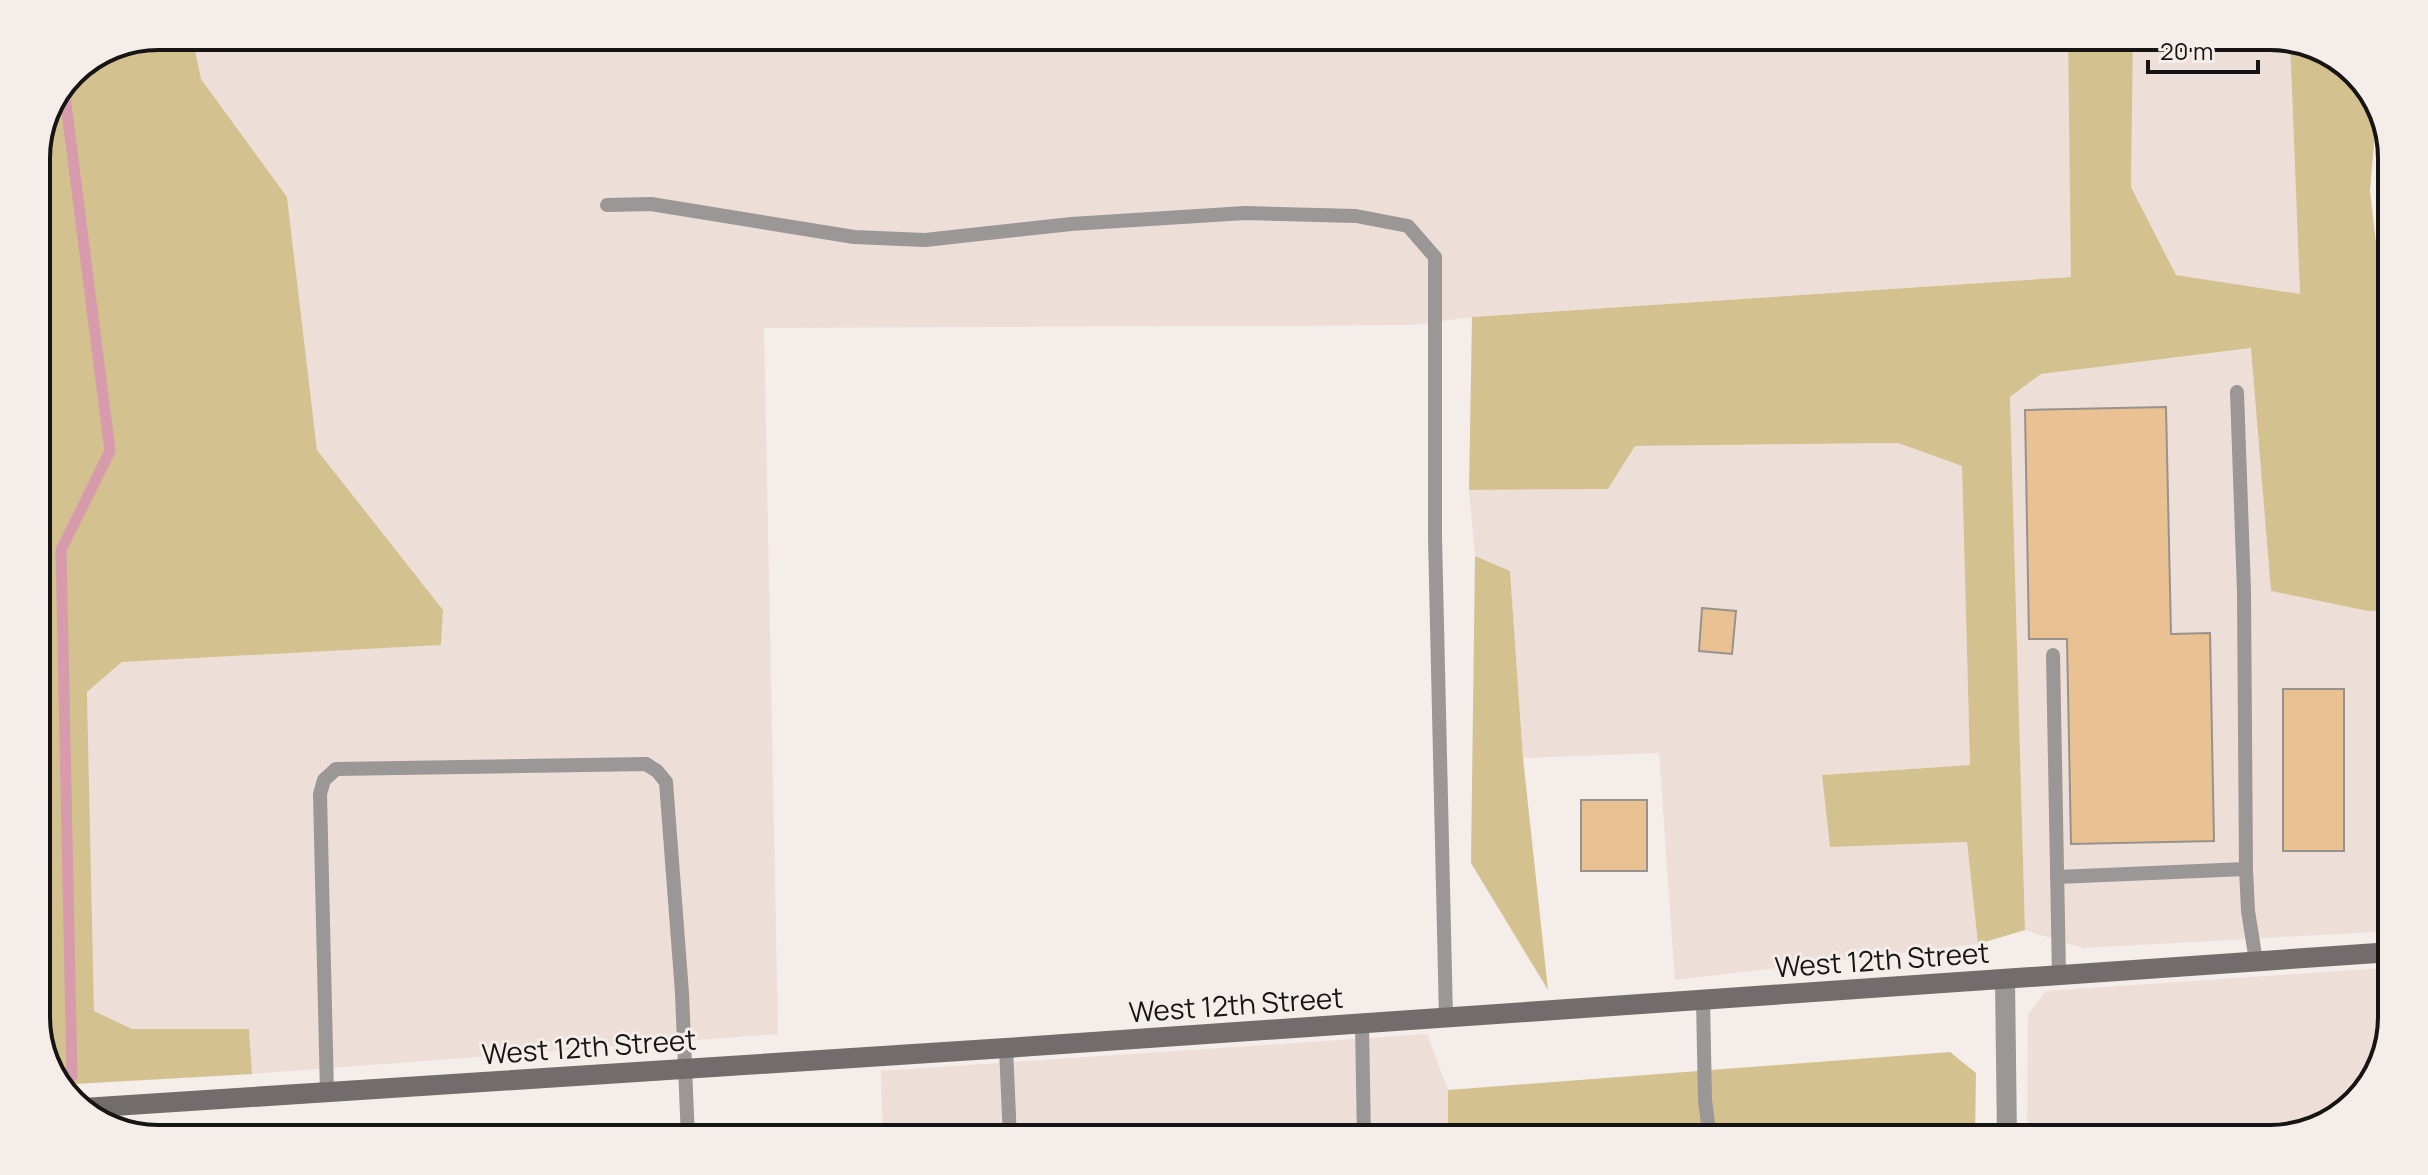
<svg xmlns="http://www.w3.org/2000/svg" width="2428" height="1175" viewBox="0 0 2428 1175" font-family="Manrope,sans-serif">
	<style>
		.built { fill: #edded8 }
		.green { fill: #d3c28f }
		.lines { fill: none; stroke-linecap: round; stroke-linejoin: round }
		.stream { stroke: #d89bab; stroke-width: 11 }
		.building { fill: #eac193; stroke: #96928d; stroke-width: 2 }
		.lane { stroke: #9a9796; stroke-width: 14 }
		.street { stroke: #9a9796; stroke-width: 20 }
		.secondary { stroke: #726d6c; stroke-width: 20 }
		.labels { text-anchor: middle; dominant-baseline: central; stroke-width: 6; stroke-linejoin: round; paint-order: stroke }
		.street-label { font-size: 28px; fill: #171514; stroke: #f4edea }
		.rim { fill: none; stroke: #171514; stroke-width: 4 }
	</style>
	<rect width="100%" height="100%" fill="#f4edea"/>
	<g class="built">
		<polygon points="192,36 2068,36 2072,277 1472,317 1412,325 764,328 778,1034 252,1074 249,1029 131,1029 94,1011 87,692 122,662 440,645 443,610 317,450 287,197 201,79"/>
		<polygon points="2133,36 2270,36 2290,41 2300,294 2176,275 2131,187"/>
		<polygon points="2252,348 2271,591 2368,611 2392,610 2392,931 2083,948 2025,930 2010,398 2041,374"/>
		<polygon points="1898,443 1962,466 1970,765 1823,775 1831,847 1967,842 1978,944 1675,980 1659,753 1523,758 1510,571 1475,556 1469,490 1608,489 1635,446"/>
		<polygon points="2384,968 2392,1001 2392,1017 2380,1071 2338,1119 2271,1139 2027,1139 2028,1014 2046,991"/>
		<polygon points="1427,1034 1448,1090 1448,1139 883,1139 881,1071"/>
	</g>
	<g class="green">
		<polygon points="158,36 192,36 201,79 287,197 317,450 443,610 441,645 122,662 87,692 94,1011 132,1029 249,1029 252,1074 57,1085 36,1026 36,150 72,71"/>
		<polygon points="2068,36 2133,36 2131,187 2176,275 2300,294 2290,41 2324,48 2371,90 2377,107 2370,191 2392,381 2392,610 2368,611 2271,591 2251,348 2041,374 2010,397 2025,930 1978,944 1967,842 1830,847 1822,775 1970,765 1962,466 1898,443 1635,446 1608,489 1469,490 1472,317 2071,277"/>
		<polygon points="1475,556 1510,571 1523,758 1548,990 1471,863"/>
		<polygon points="1950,1052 1976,1073 1975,1139 1448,1139 1448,1090"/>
	</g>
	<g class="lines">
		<polyline class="stream" points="64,88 110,451 61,550 72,1076"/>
	</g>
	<g class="building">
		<polygon points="2166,407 2171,634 2210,633 2214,841 2071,844 2067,639 2029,639 2025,410"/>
		<polygon points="1702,608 1736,611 1732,654 1699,651"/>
		<rect x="2283" y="689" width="61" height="162"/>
		<rect x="1581" y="800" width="66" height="71"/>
	</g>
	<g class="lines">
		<g class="lane">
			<polyline points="607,205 651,204 854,237 925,240 1071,224 1245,213 1356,216 1408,226 1435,257 1435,537 1446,1018"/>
			<polyline points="2237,392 2244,591 2246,869 2248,911 2256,961"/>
			<polyline points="2053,655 2059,975"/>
			<polyline points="2057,877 2246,869"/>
			<polyline points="1703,999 1705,1100 1710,1139"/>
			<polyline points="1362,1023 1364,1139"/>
			<polyline points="1006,1048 1010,1139"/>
			<polyline points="327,1093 320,794 324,780 336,769 646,764 657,771 666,782 682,993 688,1139"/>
		</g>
		<polyline class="street" points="2005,979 2007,1139"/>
		<polyline class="secondary" points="83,1108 1006,1048 2392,952"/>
	</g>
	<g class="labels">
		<g class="street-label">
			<text transform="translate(1882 959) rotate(-4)">West 12th Street</text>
			<text transform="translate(1236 1004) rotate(-4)">West 12th Street</text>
			<text transform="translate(589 1046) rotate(-4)">West 12th Street</text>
		</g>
	</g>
	<path d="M0 0H2428V1175H0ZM158 50H2270A108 108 0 0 1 2378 158V1017A108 108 0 0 1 2270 1125H158A108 108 0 0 1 50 1017V158A108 108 0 0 1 158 50Z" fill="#f4edea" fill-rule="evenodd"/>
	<path class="rim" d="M158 50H2270A108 108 0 0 1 2378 158V1017A108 108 0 0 1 2270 1125H158A108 108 0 0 1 50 1017V158A108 108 0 0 1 158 50Z"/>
	<path d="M2148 60v12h110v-12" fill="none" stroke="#171514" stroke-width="4"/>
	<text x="2160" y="60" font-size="24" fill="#171514" stroke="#f4edea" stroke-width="6" paint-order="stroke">20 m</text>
</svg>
